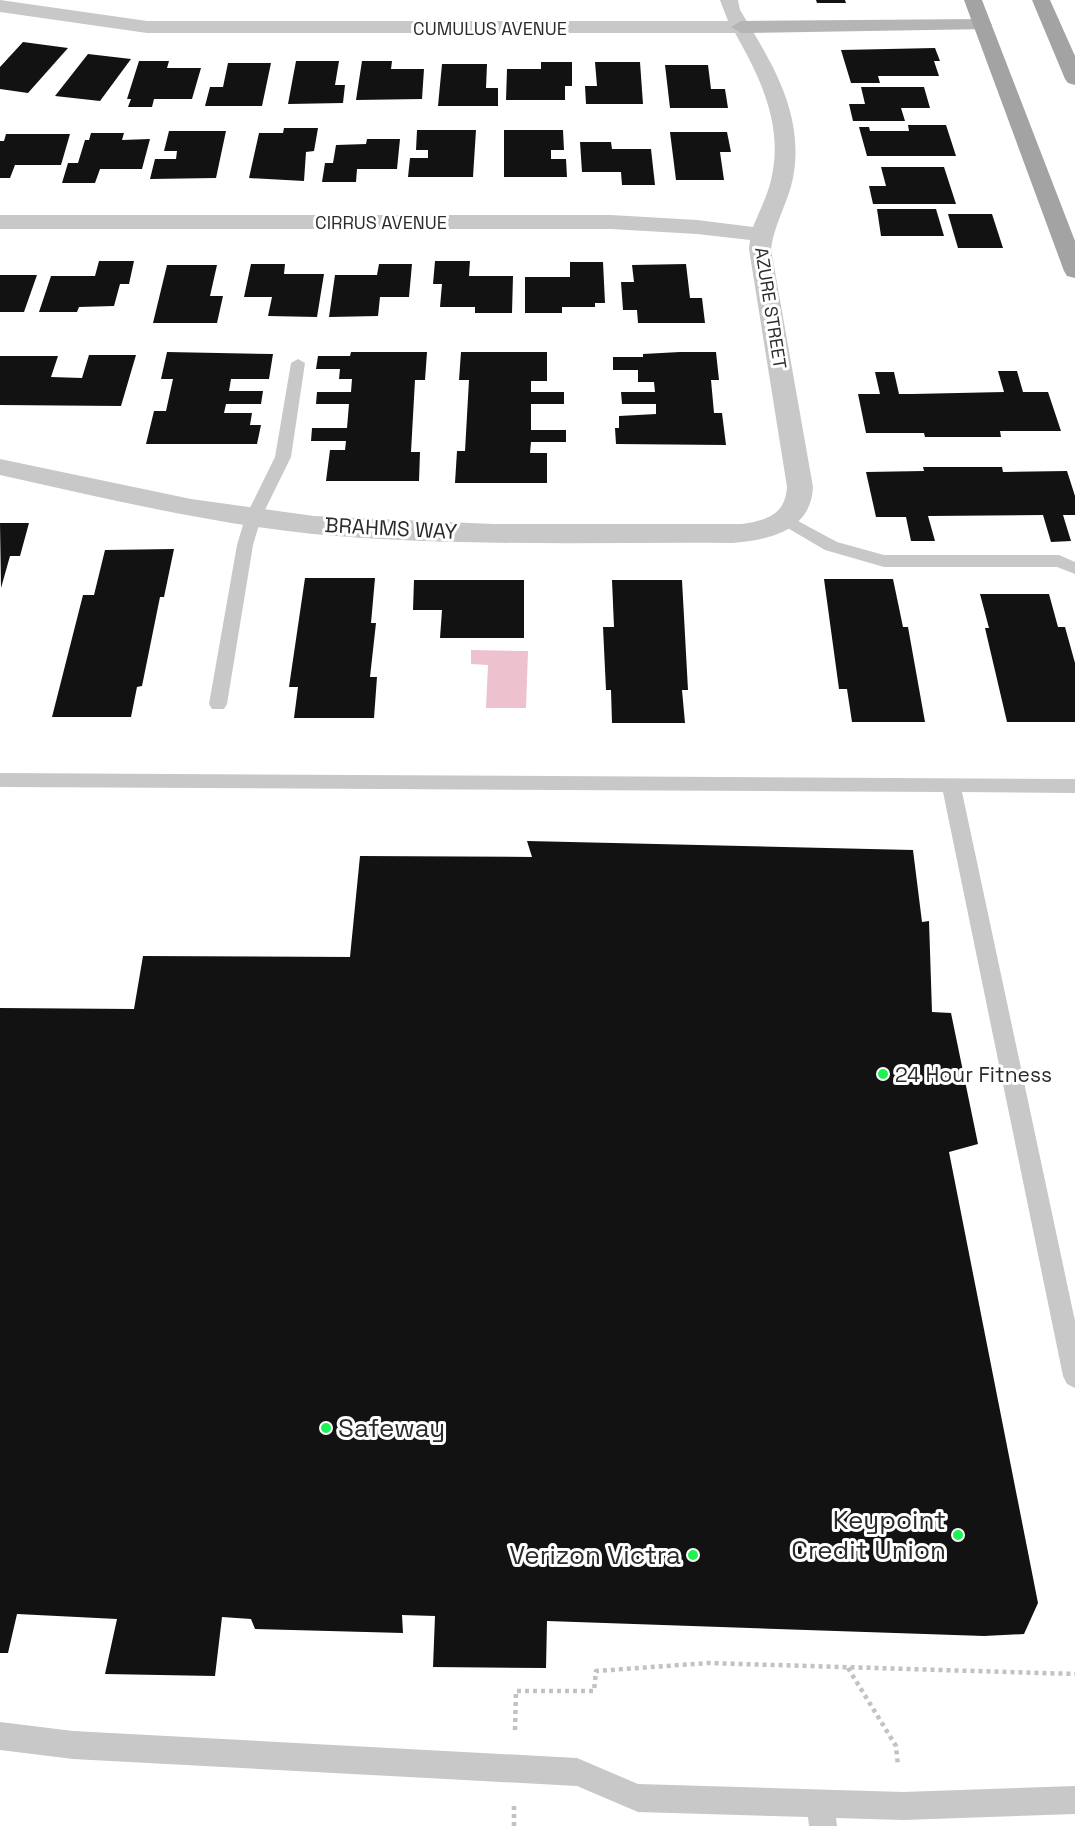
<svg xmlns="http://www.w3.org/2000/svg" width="1075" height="1826" viewBox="0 0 1075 1826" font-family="'Space Grotesk',sans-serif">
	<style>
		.water { fill: #edc1ce }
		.building { fill: #121212 }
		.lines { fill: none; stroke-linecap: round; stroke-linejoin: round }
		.path { stroke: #c2c2c2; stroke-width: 4.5; stroke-dasharray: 4 4; stroke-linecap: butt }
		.lane { fill: #c8c8c8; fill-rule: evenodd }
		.street { fill: #c8c8c8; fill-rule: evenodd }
		.secondary { fill: #b5b5b5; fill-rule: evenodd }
		.primary { fill: #a3a3a3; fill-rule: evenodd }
		.poi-dot { fill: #1df352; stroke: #fff; stroke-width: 2 }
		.labels { text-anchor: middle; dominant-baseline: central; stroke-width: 6; stroke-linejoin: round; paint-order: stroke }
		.far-street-label { font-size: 18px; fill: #2b2b2b; stroke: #fff }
		.street-label { font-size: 21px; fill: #2b2b2b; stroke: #fff }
		.poi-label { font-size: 21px; fill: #2b2b2b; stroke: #fff; text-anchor: start }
		.near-poi-label { font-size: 26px; fill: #2b2b2b; stroke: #fff; text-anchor: end }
	</style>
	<rect width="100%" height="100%" fill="#fff"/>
	<polygon class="water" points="471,650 528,651 526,708 486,708 488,665 471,664"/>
	<g class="building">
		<polygon points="816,0 845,0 846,3 817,3"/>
		<polygon points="23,42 68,48 28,93 0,89 0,67"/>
		<polygon points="935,48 940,61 934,61 939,76 878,76 880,83 851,83 841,50"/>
		<polygon points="88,54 131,59 100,101 55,96"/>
		<polygon points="139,61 169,61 167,68 201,68 192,99 154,99 152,107 128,107 131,99 127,99"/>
		<polygon points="296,61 339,61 335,85 345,85 343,103 288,104"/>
		<polygon points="362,61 392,61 391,69 424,69 422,99 356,100"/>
		<polygon points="541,62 572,62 572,86 565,86 565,100 506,100 507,69 541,69"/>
		<polygon points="595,62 640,62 643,104 586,104 585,86 597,86"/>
		<polygon points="228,63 271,63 262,106 205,106 210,87 223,87"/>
		<polygon points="442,64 487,64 486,88 498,88 498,106 438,106"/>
		<polygon points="665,65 708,65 711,89 725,89 728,108 670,108"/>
		<polygon points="861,87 924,87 930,108 901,108 905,121 853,121 849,104 865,104"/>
		<polygon points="908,125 946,125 956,156 867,156 859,127 869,127 870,131 909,131"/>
		<polygon points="284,128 318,128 314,151 306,152 304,181 249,178 259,133 283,133"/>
		<polygon points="417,130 476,130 473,177 408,177 410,158 428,158 428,150 416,150"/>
		<polygon points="504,130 563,130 564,150 551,150 551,159 566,159 567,177 504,177"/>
		<polygon points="169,131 226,131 216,178 150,179 155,159 176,159 177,151 164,151"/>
		<polygon points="670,132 727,132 731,152 720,152 724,180 676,180"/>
		<polygon points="91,133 124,133 122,140 150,139 142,169 100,169 95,183 62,183 68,163 78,163 85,140 89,140"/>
		<polygon points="6,134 70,134 61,165 15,165 10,178 0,178 0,141 4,141"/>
		<polygon points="367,139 400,139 397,169 357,169 356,182 322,182 325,163 333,163 336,145 366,144"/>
		<polygon points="580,142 611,142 612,149 651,149 655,185 622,185 621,172 582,172"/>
		<polygon points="881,167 944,167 956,204 873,204 869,186 886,186"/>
		<polygon points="877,209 936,209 944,236 881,236"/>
		<polygon points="948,214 992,214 1003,248 958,248"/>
		<polygon points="99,261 134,261 129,284 120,284 114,306 79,307 77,312 39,312 51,276 95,276"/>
		<polygon points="435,261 470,261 469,276 513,276 512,313 475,313 475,307 440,307 442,284 433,284"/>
		<polygon points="570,262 603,262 605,303 595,303 595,307 562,307 562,313 525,313 525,277 570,277"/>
		<polygon points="251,264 285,264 284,274 324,274 317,317 268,316 272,297 244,297"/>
		<polygon points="379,264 412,264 409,297 380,297 378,316 329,317 335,275 377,275"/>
		<polygon points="686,264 690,298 702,298 705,323 638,323 637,310 623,310 621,282 634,282 632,265"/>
		<polygon points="167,265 217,265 210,296 223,296 217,323 153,323"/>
		<polygon points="0,275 37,275 24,312 0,312"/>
		<polygon points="167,352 273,354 269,379 231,379 229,391 263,391 261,404 226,404 224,413 252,413 250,425 261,425 257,444 146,444 154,411 166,411 173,379 161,379"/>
		<polygon points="351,352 427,352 425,380 415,380 411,452 420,452 419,481 326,481 330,450 345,450 346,441 311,441 312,428 347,428 349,404 316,404 317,392 351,392 352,379 339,379 340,369 316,369 318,356 350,356"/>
		<polygon points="461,352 547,352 547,381 531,381 531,392 564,392 564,404 531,404 531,430 566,430 566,442 531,442 530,453 547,453 547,483 455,483 457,451 465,451 469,380 459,380"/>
		<polygon points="680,352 716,352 719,380 711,380 714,413 722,413 726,445 616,444 615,428 619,428 619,416 656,414 656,404 622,404 621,392 655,392 654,382 638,382 638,370 613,370 613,357 643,357 643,354"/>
		<polygon points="89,355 136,355 121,406 0,405 0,356 58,356 51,377 82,378"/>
		<polygon points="998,371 1017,371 1023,392 1048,392 1061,431 1000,431 1001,437 925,437 924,433 866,433 858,394 880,394 875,372 894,372 899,394 912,394 1004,392"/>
		<polygon points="923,467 1002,467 1003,472 1067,471 1075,496 1075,515 1063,515 1071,541 1051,542 1043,515 928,516 935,541 911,541 906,517 876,517 866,472 924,471"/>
		<polygon points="0,523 29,523 20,556 10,556 1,588"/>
		<polygon points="174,549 164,597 160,597 142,686 137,687 131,717 52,717 83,595 94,595 105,550"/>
		<polygon points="305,578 375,578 371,623 376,623 370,677 377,677 374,718 294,718 298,687 289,687"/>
		<polygon points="824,579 893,579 903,627 908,627 925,722 852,722 847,689 839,689"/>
		<polygon points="414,580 524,580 524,638 440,638 442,610 413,610"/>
		<polygon points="612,580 682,580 688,690 682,690 685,723 612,723 611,690 606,690 603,627 614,627"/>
		<polygon points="980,594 1049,594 1058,627 1065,627 1075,663 1075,722 1007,722 985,628 989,628"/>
		<polygon points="527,841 913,850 922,922 929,921 932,1012 951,1013 978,1144 949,1152 1038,1603 1024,1634 984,1636 547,1621 546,1668 433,1667 435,1616 402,1615 403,1633 255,1629 251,1619 222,1617 215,1676 105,1674 117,1619 17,1614 8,1653 0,1653 0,1008 134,1009 143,956 350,957 360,856 532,857"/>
	</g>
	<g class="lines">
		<g class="path">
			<polyline points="848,1668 896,1746 898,1766"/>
			<polyline points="515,1730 516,1691 594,1691 596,1671 708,1663 1075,1674"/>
			<polyline points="514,1806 514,1826"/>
		</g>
		<g class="lane">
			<polygon points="298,359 305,363 291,457 261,518 253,545 227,704 224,709 212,709 209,704 237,545 245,518 275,457 291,363"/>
			<polygon points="785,514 837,542 884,555 1059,555 1075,562 1075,574 1057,567 884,567 825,550 779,523 777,519"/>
			<polygon points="0,773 1075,779 1075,793 962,792 1075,1321 1075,1388 1067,1384 1063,1376 943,792 0,787"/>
			<polygon points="0,1722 73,1731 577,1758 638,1784 903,1792 1075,1786 1075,1814 903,1820 836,1818 837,1826 809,1826 808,1817 638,1812 577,1786 73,1759 0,1750"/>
		</g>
		<path class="street" d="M 0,0 L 147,21 L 728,21 L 720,0 L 738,0 L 740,10 C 772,63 805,114 793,178 C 788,203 774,224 771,249 L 813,487 C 811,531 769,540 732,543 C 593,542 452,547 313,534 C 207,523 104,498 0,475 L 0,459 L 191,499 L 314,516 L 493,524 L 742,524 C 767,520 785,515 787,487 L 749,249 L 750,240 L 697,234 L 611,229 L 0,229 L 0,215 L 611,215 L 697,220 L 753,227 C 759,212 767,197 771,180 C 784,126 761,79 735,33 L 147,33 L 0,12 Z"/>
		<polygon class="secondary" points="982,19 989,21 992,25 989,29 741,33 731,27 741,21"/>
		<g class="primary">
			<polygon points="964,0 982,0 1075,241 1075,278 1067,276 1064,271"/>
			<polygon points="1032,0 1050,0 1075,56 1075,85 1068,83 1065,79"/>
		</g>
	</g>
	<g class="poi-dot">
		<circle cx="883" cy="1074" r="6"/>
		<circle cx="326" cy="1428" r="6"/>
		<circle cx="958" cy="1535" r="6"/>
		<circle cx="693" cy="1555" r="6"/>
	</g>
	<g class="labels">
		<g class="far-street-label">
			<text x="490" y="28">CUMULUS AVENUE</text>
			<text x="381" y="222">CIRRUS AVENUE</text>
			<text transform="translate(771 308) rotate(81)">AZURE STREET</text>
		</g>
		<g class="street-label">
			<text transform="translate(391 528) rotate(3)">BRAHMS WAY</text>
		</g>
		<g class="poi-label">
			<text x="895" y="1074">24 Hour Fitness</text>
		</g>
		<g class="near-poi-label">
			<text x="338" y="1428" text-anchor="start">Safeway</text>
			<text x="946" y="1520">Keypoint<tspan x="946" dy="30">Credit Union</tspan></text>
			<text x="681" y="1555">Verizon Victra</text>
		</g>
	</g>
</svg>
